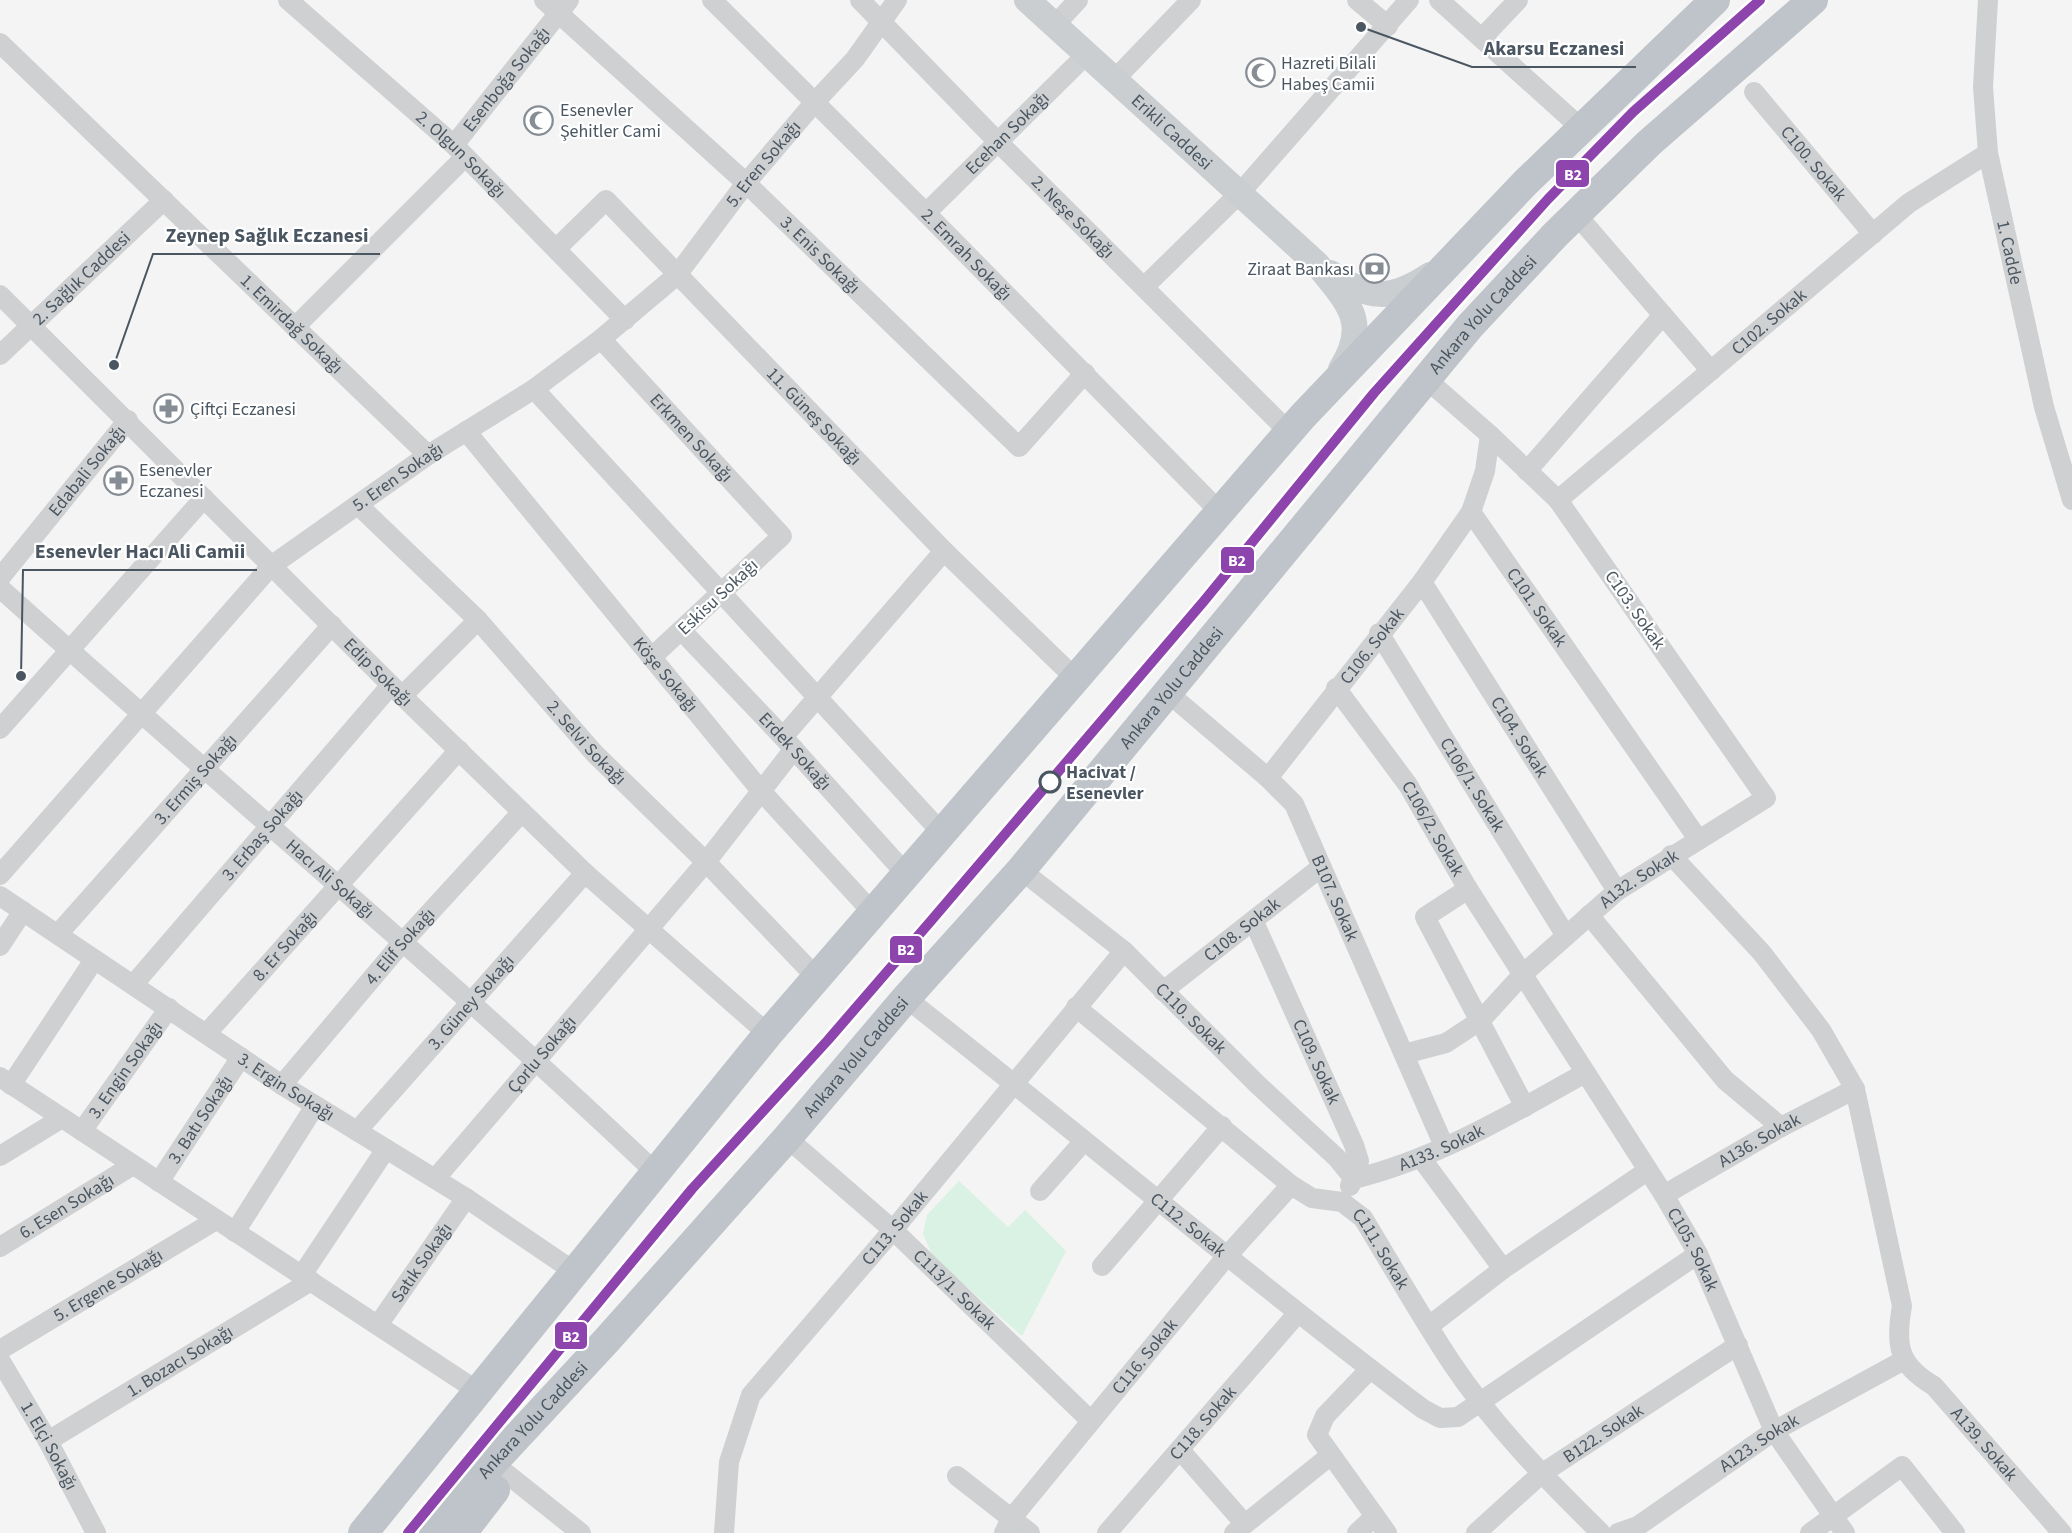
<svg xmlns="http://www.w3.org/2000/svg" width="2072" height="1533" viewBox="0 0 2072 1533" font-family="'Source Sans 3',sans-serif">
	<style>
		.green { fill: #d9f2e3 }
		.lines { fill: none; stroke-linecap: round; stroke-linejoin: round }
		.minor { stroke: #ced0d2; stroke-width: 20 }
		.major { stroke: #caced1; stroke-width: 26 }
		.highway { stroke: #bec4c9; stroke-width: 30 }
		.metro-1-casing { stroke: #fff; stroke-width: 15 }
		.metro-1 { stroke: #8e44ad; stroke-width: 10 }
		.stop-dot { fill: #fff; stroke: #4a5661; stroke-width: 3 }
		.labels { text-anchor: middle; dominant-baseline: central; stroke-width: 4.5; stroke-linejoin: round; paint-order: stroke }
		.poi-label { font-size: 18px; fill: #4a5661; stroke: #fff; text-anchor: start }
		.street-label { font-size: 18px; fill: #4a5661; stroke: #fff }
		.stop-label { font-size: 18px; font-weight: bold; fill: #4a5661; stroke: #fff; text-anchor: start }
		.leader { fill: none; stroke: #4a5661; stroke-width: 2 }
		.callout-dot { fill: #4a5661; stroke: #fff; stroke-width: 2 }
		.callout-label { font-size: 20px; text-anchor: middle; font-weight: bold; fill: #4a5661; stroke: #fff; stroke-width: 4.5; stroke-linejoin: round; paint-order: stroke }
		.line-badge { stroke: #fff; stroke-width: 2 }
		.badge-label { font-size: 16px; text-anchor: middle; font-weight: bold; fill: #fff }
	</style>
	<rect width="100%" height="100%" fill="#f4f4f4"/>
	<polygon class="green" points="959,1181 1008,1227 1025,1210 1066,1251 1022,1336 933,1257 923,1234 927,1215"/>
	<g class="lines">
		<g class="minor">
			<path id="s1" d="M 288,0 L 454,145 L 625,320"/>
			<path id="s2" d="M 544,0 L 746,183 L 1019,447 L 1085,373"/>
			<path id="s3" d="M 712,0 L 926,213 L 1220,512"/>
			<path id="s4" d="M 860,0 L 998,142 L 1289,432"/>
			<polyline points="1357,0 1388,26"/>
			<polyline points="1439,0 1581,128"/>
			<path id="s5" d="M 1988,0 L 1983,87 L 1988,153 L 2044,407 L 2072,500"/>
			<polyline points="1055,25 1078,0"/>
			<polyline points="1482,38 1518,0"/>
			<path id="s6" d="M 0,43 L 428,455"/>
			<polyline points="1115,79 1191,0"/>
			<path id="s7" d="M 1754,92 L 1873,234"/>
			<path id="s8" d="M 454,145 L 569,0"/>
			<path id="s9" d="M 926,213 L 1087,54"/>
			<polyline points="1576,214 1711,371"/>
			<path id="s10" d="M 556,249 L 606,200 L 944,551 L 1076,679"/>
			<polyline points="1145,286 1240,193 1409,0"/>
			<path id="s11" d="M 0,295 L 391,685 L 585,873 L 768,1034"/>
			<polyline points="295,327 465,157"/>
			<path id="s12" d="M 601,339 L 782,536 L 652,657"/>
			<path id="s13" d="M 0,355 L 164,200"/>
			<path id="s14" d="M 1425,378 L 1490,435 L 1485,471 L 1471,512 L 1698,839"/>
			<polyline points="534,389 942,833"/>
			<path id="s15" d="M 466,431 L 762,792 L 873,913"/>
			<polyline points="1527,471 1663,315"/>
			<path id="s16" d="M 1558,500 L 1909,203 L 1988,153"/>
			<path id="s17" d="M 358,505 L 478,620 L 595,754 L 706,862 L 817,978"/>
			<path id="s18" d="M 0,578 L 128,420"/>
			<path id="s19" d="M 1422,582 L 1617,891"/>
			<path id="s20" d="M 0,588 C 217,784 444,971 656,1173"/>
			<path id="s21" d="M 682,631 L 783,737 L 906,874"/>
			<path id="s22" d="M 1379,633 L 1566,936"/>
			<path id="s23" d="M 1336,688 L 1408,785 L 1468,889 L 1664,1195 L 1698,1254 L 1774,1431 L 1845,1533"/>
			<path id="s24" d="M 1167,692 L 1268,778 L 1294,804 L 1444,1146"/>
			<polyline points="402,696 478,620"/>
			<polyline points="0,729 204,498"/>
			<polyline points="783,737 944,551"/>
			<path id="s25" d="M 1268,778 L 1422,582 L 1471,512"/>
			<path id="s26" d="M 1671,855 L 1762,953 L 1821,1030 L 1855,1089 L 1902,1306 C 1895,1345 1898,1365 1934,1386 L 2062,1533"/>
			<path id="s27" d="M 1021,870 L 1124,951 L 1258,1085 L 1337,1158 L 1354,1179 C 1436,1159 1512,1114 1585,1073"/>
			<path id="s28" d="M 0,875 L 271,566 L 428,455 L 534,389 L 601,339 L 677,275 L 746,183 L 814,103 L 855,59 L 897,0"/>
			<polyline points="1468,889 1425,917 1525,1107"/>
			<path id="s29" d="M 0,896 L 282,1085 L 466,1198 L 575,1272"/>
			<polyline points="1589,915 1725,1080 1781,1127"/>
			<path id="s30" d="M 1254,922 L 1354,1145 L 1359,1161 L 1350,1186"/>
			<path id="s31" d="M 58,934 L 332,625"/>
			<polyline points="0,946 23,911"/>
			<path id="s32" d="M 133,985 L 391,685"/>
			<path id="s33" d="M 1163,991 L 1320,868"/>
			<path id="s34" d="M 906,998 C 1079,1134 1247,1276 1423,1409 L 1440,1418 L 1458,1417 L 1698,1254"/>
			<path id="s35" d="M 1076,1007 L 1291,1185 L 1312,1198 L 1342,1202 L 1363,1218 C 1392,1266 1420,1315 1451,1362 C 1493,1425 1547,1480 1601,1533"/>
			<path id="s36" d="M 207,1033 L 459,750"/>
			<path id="s37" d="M 1404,1054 L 1446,1043 L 1481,1020 L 1523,974 L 1617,891 L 1766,798 L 1558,500 L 1490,435"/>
			<polyline points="0,1077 479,1392"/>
			<polyline points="11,1085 94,960"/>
			<path id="s38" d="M 282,1085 L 401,944 L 522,812"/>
			<path id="s39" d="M 82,1131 L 169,1008"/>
			<path id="s40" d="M 357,1131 L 585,873"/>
			<path id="s41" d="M 787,1138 L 893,1230 L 1091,1421"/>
			<polyline points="0,1156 62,1118"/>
			<polyline points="1421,1158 1503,1269"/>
			<path id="s42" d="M 435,1179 L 706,862 L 794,749"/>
			<path id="s43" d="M 159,1182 L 241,1057"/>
			<polyline points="1040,1191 1084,1141"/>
			<path id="s44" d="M 1664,1195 L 1781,1127 L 1855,1089"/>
			<polyline points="235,1232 315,1106"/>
			<path id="s45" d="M 0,1247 L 133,1165"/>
			<polyline points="1102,1266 1222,1126"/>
			<polyline points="302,1275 386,1149"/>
			<path id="s46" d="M 378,1325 L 466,1198"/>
			<polyline points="1429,1326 1503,1269 1647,1171"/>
			<path id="s47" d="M 0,1350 L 216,1220"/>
			<path id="s48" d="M 0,1360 L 48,1441 L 96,1533"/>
			<polyline points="1370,1369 1325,1416 1317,1435 1387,1533"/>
			<path id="s49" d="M 48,1441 L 311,1281"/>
			<polyline points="1180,1450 1244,1523"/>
			<polyline points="507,1474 581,1533"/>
			<polyline points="957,1476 1030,1533"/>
			<path id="s50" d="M 724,1533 L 729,1462 L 751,1395 L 893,1230 L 1124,951"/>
			<path id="s51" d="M 1004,1533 L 1011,1519 L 1226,1257 L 1291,1185"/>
			<path id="s52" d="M 1107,1533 L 1297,1314"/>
			<polyline points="1234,1533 1331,1455"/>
			<polyline points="1357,1533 1375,1516"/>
			<path id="s53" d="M 1476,1533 L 1541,1474 L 1738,1345"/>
			<path id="s54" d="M 1618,1533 L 1638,1526 L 1774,1431 L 1904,1360"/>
			<polyline points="1810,1533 1902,1466 1955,1533"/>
		</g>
		<g class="major">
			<path id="s55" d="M 1027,0 L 1317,264 C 1347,302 1371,322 1341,369"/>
			<path d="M 1330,273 C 1370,299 1389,302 1430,275"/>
		</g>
		<g class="highway">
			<polyline points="363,1533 768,1034 1302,417 1525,183 1715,0"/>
			<path id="s56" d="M 434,1533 L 488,1468 L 606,1341 L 787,1138 L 906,998 L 1021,870 L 1470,326 L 1555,235 L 1649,143 L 1813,0"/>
			<polyline points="462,1533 495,1490"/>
		</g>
		<defs>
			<polyline id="metro-1" points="408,1533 692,1189 828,1040 930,922 1204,601 1374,393 1548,199 1633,112 1760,0"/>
		</defs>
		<use href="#metro-1" class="metro-1-casing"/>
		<use href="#metro-1" class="metro-1"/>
	</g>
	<defs>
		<symbol id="mosque-ring" viewBox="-11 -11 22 22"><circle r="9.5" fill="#fff" stroke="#868d94" stroke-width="1.5"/><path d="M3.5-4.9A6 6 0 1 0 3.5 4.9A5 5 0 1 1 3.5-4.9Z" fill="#868d94"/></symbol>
		<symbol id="bank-ring" viewBox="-11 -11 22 22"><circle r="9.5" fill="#fff" stroke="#868d94" stroke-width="1.5"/><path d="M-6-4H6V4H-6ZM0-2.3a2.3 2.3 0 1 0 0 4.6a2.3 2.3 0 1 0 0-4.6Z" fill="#868d94"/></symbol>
		<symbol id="pharmacy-ring" viewBox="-11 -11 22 22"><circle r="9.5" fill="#fff" stroke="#868d94" stroke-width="1.5"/><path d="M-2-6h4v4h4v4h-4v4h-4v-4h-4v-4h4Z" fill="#868d94"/></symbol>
	</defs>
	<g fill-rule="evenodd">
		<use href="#mosque-ring" x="1244" y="56" width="33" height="33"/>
		<use href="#mosque-ring" x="522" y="104" width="33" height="33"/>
		<use href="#bank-ring" x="1358" y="252" width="33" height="33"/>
		<use href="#pharmacy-ring" x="152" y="392" width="33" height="33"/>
		<use href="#pharmacy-ring" x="102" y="464" width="33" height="33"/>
	</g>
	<circle class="stop-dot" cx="1050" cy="782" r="10"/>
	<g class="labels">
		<g class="poi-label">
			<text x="1281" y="63">Hazreti Bilali<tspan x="1281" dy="21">Habeş Camii</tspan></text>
			<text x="560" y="110">Esenevler<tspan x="560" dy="21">Şehitler Cami</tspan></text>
			<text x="1354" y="269" text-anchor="end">Ziraat Bankası</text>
			<text x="190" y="409">Çiftçi Eczanesi</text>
			<text x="139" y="470">Esenevler<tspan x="139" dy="21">Eczanesi</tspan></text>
		</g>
		<g class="street-label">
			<text stroke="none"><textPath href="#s8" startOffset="84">Esenboğa Sokağı</textPath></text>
			<text stroke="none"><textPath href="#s55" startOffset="196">Erikli Caddesi</textPath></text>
			<text stroke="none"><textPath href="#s9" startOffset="114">Ecehan Sokağı</textPath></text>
			<text stroke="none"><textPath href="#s1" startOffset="232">2. Olgun Sokağı</textPath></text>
			<text stroke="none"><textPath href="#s7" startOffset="93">C100. Sokak</textPath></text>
			<text stroke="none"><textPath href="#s28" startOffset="1052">5. Eren Sokağı</textPath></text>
			<text stroke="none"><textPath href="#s4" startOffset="304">2. Neşe Sokağı</textPath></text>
			<text stroke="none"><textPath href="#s5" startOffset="255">1. Cadde</textPath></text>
			<text stroke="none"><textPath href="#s3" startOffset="360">2. Emrah Sokağı</textPath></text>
			<text stroke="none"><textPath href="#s2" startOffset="376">3. Enis Sokağı</textPath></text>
			<text stroke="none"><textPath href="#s13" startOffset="112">2. Sağlık Caddesi</textPath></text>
			<text stroke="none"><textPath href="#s56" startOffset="1608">Ankara Yolu Caddesi</textPath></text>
			<text stroke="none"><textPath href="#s16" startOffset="276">C102. Sokak</textPath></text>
			<text stroke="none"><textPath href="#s6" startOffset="405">1. Emirdağ Sokağı</textPath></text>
			<text stroke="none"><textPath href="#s10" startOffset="370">11. Güneş Sokağı</textPath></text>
			<text stroke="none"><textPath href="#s12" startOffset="134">Erkmen Sokağı</textPath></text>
			<text stroke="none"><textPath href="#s18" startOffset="138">Edabali Sokağı</textPath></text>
			<text stroke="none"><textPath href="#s28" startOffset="566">5. Eren Sokağı</textPath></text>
			<text transform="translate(718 597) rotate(-43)">Eskisu Sokağı</text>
			<text stroke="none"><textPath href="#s14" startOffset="282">C101. Sokak</textPath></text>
			<text transform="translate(1635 610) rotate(55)">C103. Sokak</text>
			<text stroke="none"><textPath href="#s25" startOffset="168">C106. Sokak</textPath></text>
			<text stroke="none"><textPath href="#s11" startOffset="534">Edip Sokağı</textPath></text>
			<text stroke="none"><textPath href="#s15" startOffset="315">Köşe Sokağı</textPath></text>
			<text stroke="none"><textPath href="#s56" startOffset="1122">Ankara Yolu Caddesi</textPath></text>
			<text stroke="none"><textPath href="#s19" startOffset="183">C104. Sokak</textPath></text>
			<text stroke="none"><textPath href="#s17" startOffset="330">2. Selvi Sokağı</textPath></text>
			<text stroke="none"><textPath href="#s21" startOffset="165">Erdek Sokağı</textPath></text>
			<text stroke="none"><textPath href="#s31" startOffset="207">3. Ermiş Sokağı</textPath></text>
			<text stroke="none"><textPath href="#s22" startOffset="178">C106/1. Sokak</textPath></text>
			<text stroke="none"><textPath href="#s23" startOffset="171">C106/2. Sokak</textPath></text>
			<text stroke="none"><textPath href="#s32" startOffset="198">3. Erbaş Sokağı</textPath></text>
			<text stroke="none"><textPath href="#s37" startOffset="298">A132. Sokak</textPath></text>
			<text stroke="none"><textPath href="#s20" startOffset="440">Hacı Ali Sokağı</textPath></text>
			<text stroke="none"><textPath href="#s24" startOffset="272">B107. Sokak</textPath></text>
			<text stroke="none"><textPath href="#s33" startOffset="100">C108. Sokak</textPath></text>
			<text stroke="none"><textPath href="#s36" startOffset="117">8. Er Sokağı</textPath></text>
			<text stroke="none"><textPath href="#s38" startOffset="182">4. Elif Sokağı</textPath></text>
			<text stroke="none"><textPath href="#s40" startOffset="172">3. Güney Sokağı</textPath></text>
			<text stroke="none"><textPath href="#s27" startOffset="226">C110. Sokak</textPath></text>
			<text stroke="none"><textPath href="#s42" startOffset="164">Çorlu Sokağı</textPath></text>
			<text stroke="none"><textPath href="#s56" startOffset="636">Ankara Yolu Caddesi</textPath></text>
			<text stroke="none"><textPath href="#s30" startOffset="153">C109. Sokak</textPath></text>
			<text stroke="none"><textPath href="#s39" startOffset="75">3. Engin Sokağı</textPath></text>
			<text stroke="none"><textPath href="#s29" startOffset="344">3. Ergin Sokağı</textPath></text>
			<text stroke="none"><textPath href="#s43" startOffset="75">3. Batı Sokağı</textPath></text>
			<text stroke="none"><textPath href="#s44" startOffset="110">A136. Sokak</textPath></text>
			<text stroke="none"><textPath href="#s27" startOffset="548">A133. Sokak</textPath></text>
			<text stroke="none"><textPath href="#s45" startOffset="78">6. Esen Sokağı</textPath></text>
			<text stroke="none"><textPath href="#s34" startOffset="362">C112. Sokak</textPath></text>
			<text stroke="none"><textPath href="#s50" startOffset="362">C113. Sokak</textPath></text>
			<text stroke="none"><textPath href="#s23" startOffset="666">C105. Sokak</textPath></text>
			<text stroke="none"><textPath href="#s35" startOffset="396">C111. Sokak</textPath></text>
			<text stroke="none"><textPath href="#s46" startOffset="76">Satık Sokağı</textPath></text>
			<text stroke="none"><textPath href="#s47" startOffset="126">5. Ergene Sokağı</textPath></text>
			<text stroke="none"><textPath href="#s41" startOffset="226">C113/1. Sokak</textPath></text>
			<text stroke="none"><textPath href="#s51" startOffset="226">C116. Sokak</textPath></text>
			<text stroke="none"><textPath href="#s49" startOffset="154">1. Bozacı Sokağı</textPath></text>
			<text stroke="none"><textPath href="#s56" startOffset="150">Ankara Yolu Caddesi</textPath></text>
			<text stroke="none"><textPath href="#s52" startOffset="146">C118. Sokak</textPath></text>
			<text stroke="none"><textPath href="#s53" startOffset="162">B122. Sokak</textPath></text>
			<text stroke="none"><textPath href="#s54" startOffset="168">A123. Sokak</textPath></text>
			<text stroke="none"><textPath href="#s26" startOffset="692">A139. Sokak</textPath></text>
			<text stroke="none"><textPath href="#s48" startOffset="99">1. Elçi Sokağı</textPath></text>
		</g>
		<g class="stop-label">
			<text x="1066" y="772">Hacivat /<tspan x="1066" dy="21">Esenevler</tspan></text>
		</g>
	</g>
	<path class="leader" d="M1361 27L1472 67H1636M114 365L153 254H380M21 676L23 570H257"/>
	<g class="callout-dot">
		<circle cx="1361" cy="27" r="6"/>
		<circle cx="114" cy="365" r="6"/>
		<circle cx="21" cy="676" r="6"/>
	</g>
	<g class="callout-label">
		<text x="1554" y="55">Akarsu Eczanesi</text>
		<text x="267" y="242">Zeynep Sağlık Eczanesi</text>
		<text x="140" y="558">Esenevler Hacı Ali Camii</text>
	</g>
	<g class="line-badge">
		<rect x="1555" y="159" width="35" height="29" rx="6" fill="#8e44ad"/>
		<rect x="1220" y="546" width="35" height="28" rx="6" fill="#8e44ad"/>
		<rect x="889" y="935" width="34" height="29" rx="6" fill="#8e44ad"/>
		<rect x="554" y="1321" width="34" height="29" rx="6" fill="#8e44ad"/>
	</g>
	<g class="badge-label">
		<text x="1573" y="180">B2</text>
		<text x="1237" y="566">B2</text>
		<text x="906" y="955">B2</text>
		<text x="571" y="1342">B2</text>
	</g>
</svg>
